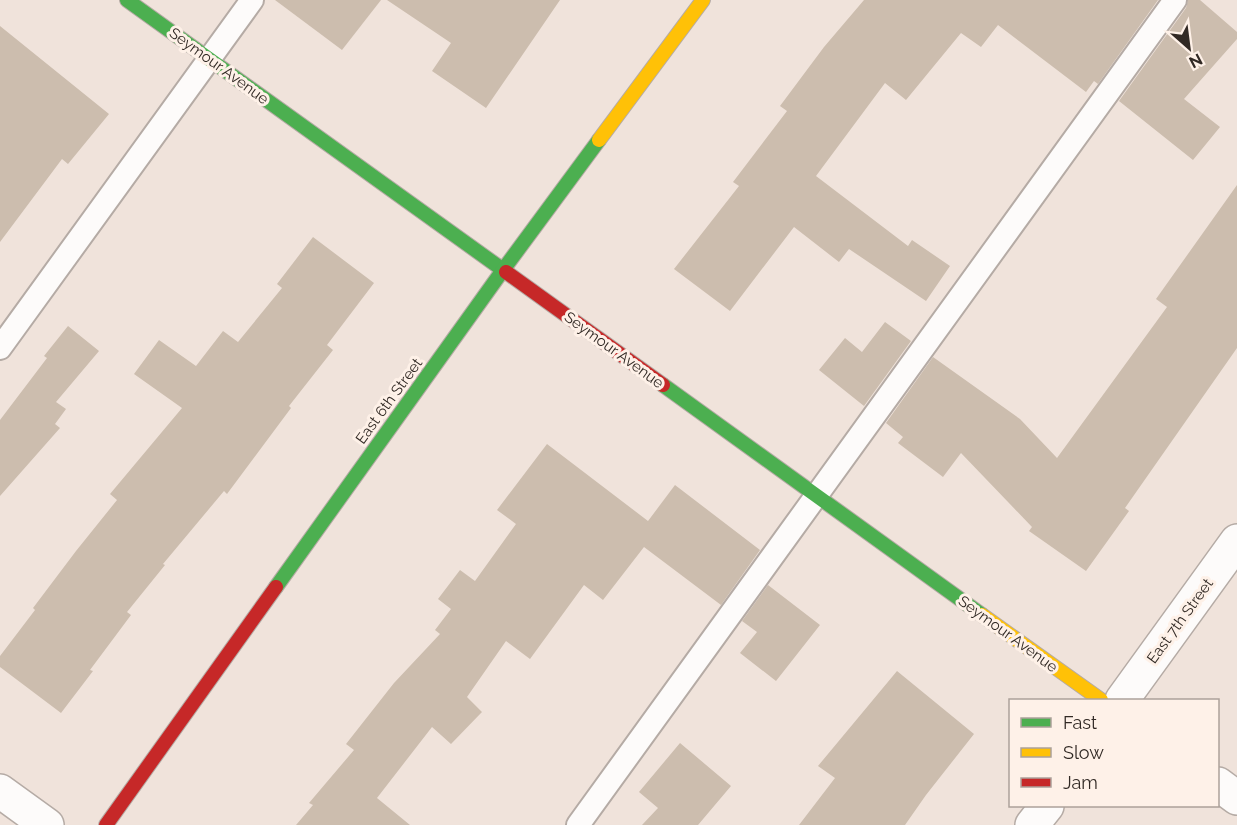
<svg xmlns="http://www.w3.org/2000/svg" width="1237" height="825" viewBox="0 0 1237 825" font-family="Raleway,sans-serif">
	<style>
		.building { fill: #ccbdae }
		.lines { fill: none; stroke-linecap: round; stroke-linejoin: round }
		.lane-casing { stroke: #b5aba5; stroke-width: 26 }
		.street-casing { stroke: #b5aba5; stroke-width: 36 }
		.fast-casing { stroke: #b5aba5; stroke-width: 16 }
		.slow-casing { stroke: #b5aba5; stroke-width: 16 }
		.jam-casing { stroke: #b5aba5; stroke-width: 16 }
		.lane { stroke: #fdfbfa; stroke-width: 22 }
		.street { stroke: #fdfbfa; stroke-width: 33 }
		.fast { stroke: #4caf50; stroke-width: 14 }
		.slow { stroke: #ffc107; stroke-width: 14 }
		.jam { stroke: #c62828; stroke-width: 14 }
		.labels { text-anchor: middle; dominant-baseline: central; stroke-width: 6; stroke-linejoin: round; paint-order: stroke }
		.street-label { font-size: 15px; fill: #312924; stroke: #fef1e8 }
	</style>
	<rect width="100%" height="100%" fill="#f0e3db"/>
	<g class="building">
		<polygon points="275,0 381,0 342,50"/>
		<polygon points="387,0 560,0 486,108 432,71 451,43"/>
		<polygon points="864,0 1158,0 1098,84 1094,81 1086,92 998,25 981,47 961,33 906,100 885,83 816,176 908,246 912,240 950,266 926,301 849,249 839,262 794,227 730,311 674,269 739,186 733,182 787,111 780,106 824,47"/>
		<polygon points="1188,0 1200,0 1237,32 1237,39 1184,99 1220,127 1193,160 1119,101 1186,8"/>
		<polygon points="0,26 109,114 68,164 62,159 0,242"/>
		<polygon points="1237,185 1237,348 1125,508 1129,511 1086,571 1029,531 1032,527 961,453 943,477 898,443 903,437 886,423 933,357 1020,419 1057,458 1167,307 1156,299"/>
		<polygon points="313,237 374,283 327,345 333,350 289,406 291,408 227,494 224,491 163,564 165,565 127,612 131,615 90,670 93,671 61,713 0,667 0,656 35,610 33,608 76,551 117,500 110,494 182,408 134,374 159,340 196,366 223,331 238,342 282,288 277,284"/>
		<polygon points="885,322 911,341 864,406 819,370 845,338 862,352"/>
		<polygon points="68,326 99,351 56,402 66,409 55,424 60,428 0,496 0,420 47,358 44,356"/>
		<polygon points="547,444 648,521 675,485 760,550 721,605 644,547 603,600 584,585 530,659 506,641 467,697 482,712 451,744 432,727 377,798 410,825 296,825 313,805 309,803 354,750 346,744 394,683 440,634 435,630 451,609 438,599 460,570 475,581 516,524 497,510"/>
		<polygon points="768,585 820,625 776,681 740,653 757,632 742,621"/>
		<polygon points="897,671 974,734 926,795 905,825 799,825 835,778 818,766"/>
		<polygon points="680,743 731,786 698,825 642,825 658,808 639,792"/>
	</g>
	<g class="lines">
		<defs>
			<g id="lane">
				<polyline points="0,348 252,0"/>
				<polyline points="578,825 1175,0"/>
			</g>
			<g id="street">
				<polyline points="1122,700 1237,541"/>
				<polyline points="1218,784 1237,798"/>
				<polyline points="0,791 47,825"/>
				<polyline points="1032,825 1047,806"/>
			</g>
			<g id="fast">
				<polyline points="127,0 506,272"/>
				<polyline points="663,385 982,615"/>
				<polyline points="276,587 503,270 599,140"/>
			</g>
			<g id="slow">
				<polyline points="599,140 703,0"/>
				<polyline points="982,615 1101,700"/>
			</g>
			<g id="jam">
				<polyline points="506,272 663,385"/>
				<polyline points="106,825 276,587"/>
			</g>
		</defs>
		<use href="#lane" class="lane-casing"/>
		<use href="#street" class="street-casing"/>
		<use href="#fast" class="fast-casing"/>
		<use href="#slow" class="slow-casing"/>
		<use href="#jam" class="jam-casing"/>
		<use href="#lane" class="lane"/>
		<use href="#street" class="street"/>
		<use href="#fast" class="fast"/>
		<use href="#slow" class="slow"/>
		<use href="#jam" class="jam"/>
	</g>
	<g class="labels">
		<g class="street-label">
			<text transform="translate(219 66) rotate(36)">Seymour Avenue</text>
			<text transform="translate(614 350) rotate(36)">Seymour Avenue</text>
			<text transform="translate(389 401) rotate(-54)">East 6th Street</text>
			<text transform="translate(1180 621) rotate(-54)">East 7th Street</text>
			<text transform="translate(1008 634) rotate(36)">Seymour Avenue</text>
		</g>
	</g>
	<rect x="1009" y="699" width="210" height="108" fill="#fef1e8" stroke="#aca19a" stroke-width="1.5"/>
	<rect x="1021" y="718" width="30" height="9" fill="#4caf50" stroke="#aca19a" stroke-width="1.5"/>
	<text x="1063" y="729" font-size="18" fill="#312924">Fast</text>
	<rect x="1021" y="748" width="30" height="9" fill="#ffc107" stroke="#aca19a" stroke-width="1.5"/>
	<text x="1063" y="759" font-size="18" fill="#312924">Slow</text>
	<rect x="1021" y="778" width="30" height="9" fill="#c62828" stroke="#aca19a" stroke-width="1.5"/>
	<text x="1063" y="789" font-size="18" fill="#312924">Jam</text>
	<g transform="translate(1189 48) rotate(152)" stroke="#fef1e8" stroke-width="4.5" paint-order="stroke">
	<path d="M0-4.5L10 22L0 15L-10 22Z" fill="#312924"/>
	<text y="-9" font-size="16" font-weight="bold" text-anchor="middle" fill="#312924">N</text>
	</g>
</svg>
